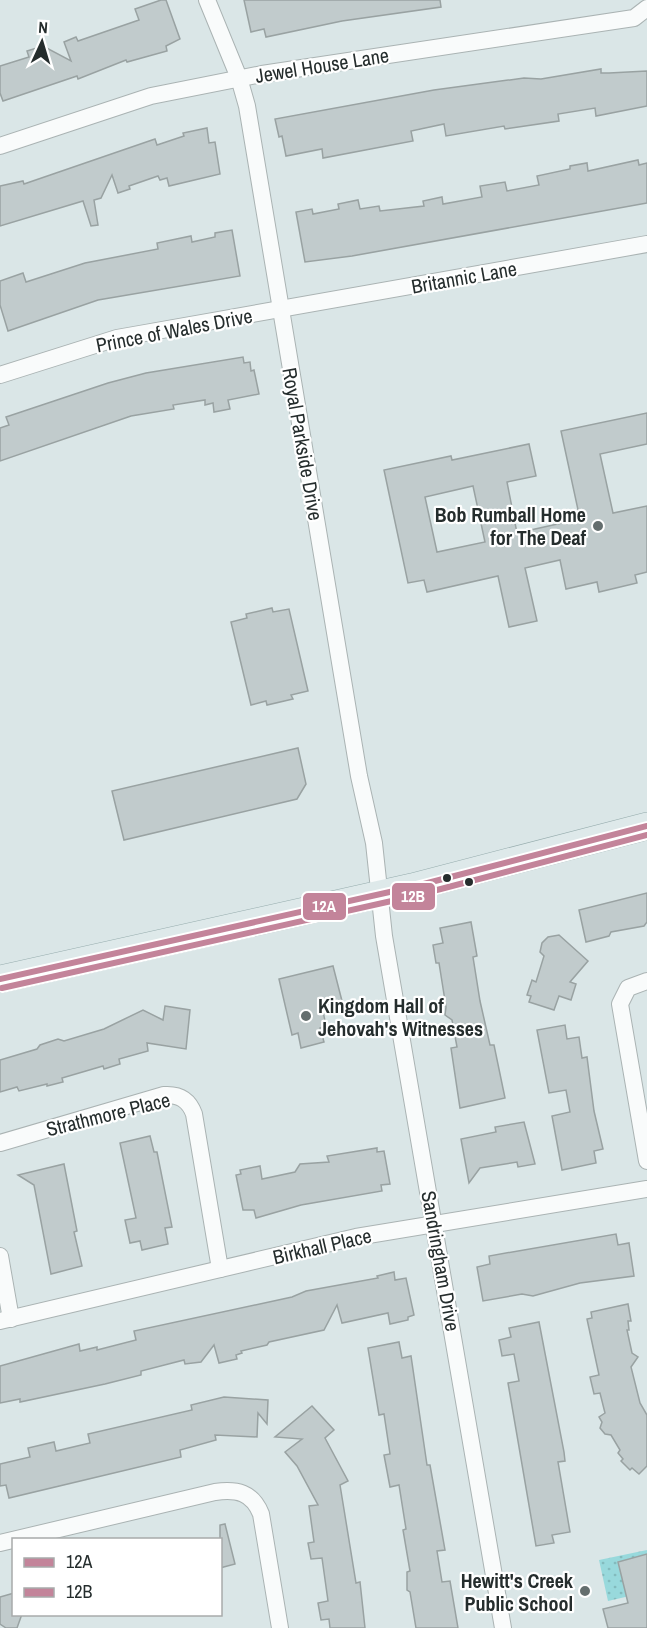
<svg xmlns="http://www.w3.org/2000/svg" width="647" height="1628" viewBox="0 0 647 1628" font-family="'Archivo Narrow',sans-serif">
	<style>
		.park { fill: url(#park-dots) }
		.building { fill: #c1cbcc; stroke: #99a2a2; stroke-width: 1.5; fill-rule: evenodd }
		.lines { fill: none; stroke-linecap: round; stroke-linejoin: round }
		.minor-casing { stroke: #aab3b3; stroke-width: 18 }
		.primary-casing { stroke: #96acad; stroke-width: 28 }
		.minor { stroke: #f9fbfb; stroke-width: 16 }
		.primary { stroke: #dee9ea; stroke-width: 27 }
		.bus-1-casing { stroke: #fff; stroke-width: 10 }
		.bus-2-casing { stroke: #fff; stroke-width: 10 }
		.bus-1 { stroke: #c3849a; stroke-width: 6 }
		.bus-2 { stroke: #c3849a; stroke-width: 6 }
		.poi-dot { fill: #646e6e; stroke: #fff; stroke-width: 2 }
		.bus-dot { fill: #252d2d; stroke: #fff; stroke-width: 2 }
		.labels { text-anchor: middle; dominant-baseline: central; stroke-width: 4.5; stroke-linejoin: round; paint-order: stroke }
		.street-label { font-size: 20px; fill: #252d2d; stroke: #fff }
		.poi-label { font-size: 20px; font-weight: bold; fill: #252d2d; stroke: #fff; text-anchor: end }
		.line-badge { stroke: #fff; stroke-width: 2 }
		.badge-label { font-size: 16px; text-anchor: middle; font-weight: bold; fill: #fff }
	</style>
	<defs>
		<pattern id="park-dots" width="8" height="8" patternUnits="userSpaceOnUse" patternTransform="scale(1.5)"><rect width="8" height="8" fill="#98d9dc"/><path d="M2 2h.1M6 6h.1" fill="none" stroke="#83bbbd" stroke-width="1.8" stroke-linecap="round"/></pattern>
	</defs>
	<rect width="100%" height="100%" fill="#dae6e7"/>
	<polygon class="park" points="647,1550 647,1592 608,1601 599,1560"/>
	<g class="building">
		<polygon points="161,0 166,0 180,39 166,46 167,51 127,62 126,60 78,79 77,76 3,101 0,93 0,66 29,57 27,51 43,46 71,61 64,42 76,37 78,41 139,20 135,9"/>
		<polygon points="244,0 440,0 441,7 342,21 266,37 264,29 251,32"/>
		<polygon points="601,69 601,73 609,73 647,71 647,106 596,116 595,108 558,114 559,121 505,129 504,126 446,136 444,124 411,131 413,141 323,158 322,149 286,156 282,136 279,137 275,119 434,90 524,78 541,79"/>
		<polygon points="207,128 209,143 215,142 220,174 169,186 167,178 160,180 158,176 129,186 130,189 118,193 112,175 101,198 94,200 98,225 91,226 83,201 0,226 0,186 23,181 24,184 155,139 157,145 184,136 183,133"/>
		<polygon points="638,160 639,165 647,163 647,203 352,256 305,262 296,212 312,209 313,214 339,209 338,204 358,200 360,209 379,206 380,211 424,206 423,201 442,197 443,204 482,197 480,186 505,182 507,191 539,185 537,176 570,169 570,166 587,163 588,171"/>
		<polygon points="232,230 240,276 98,300 8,331 0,305 0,281 23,273 26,282 85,263 158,249 157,243 191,236 192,242 215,237 215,233"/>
		<polygon points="243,357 244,363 250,362 251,371 254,370 259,394 228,400 230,409 214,412 213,403 205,405 205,400 173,405 174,409 131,416 0,461 0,428 9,425 6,417 108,383 146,373"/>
		<path d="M 647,413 L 647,444 L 600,454 L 613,513 L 647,506 L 647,572 L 635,575 L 637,583 L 599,592 L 597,582 L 566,589 L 560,560 L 525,568 L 537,621 L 509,627 L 498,576 L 427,592 L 424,580 L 408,583 L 384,470 L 451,456 L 452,460 L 529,444 L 536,476 L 507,482 L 517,533 L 580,519 L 561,431 ZM 473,486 L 485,542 L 437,552 L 425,497 Z"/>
		<polygon points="272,608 273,612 289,609 308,691 291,695 293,699 267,705 266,701 251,705 231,622 247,618 246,614"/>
		<polygon points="298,748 306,784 297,799 124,840 112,791"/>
		<polygon points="647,893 647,922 644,926 611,932 609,936 586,942 579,910"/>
		<polygon points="471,922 477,956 473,957 480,1001 490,1045 494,1045 505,1098 460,1108 451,1048 457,1047 452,1020 445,1015 446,1007 439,963 436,963 433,945 443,943 440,928"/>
		<polygon points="559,935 588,961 570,982 576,984 571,1000 559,996 554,1010 529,1002 531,996 527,995 532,980 536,982 544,956 540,952 542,943 548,937"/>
		<polygon points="333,966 342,1001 322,1006 326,1026 320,1028 324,1042 301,1048 298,1033 292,1035 279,979"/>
		<polygon points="165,1006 190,1010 186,1049 147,1043 148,1051 119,1059 120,1064 104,1069 103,1066 62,1078 63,1082 47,1086 47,1084 19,1091 17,1087 0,1092 0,1060 37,1049 40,1045 58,1039 64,1041 104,1029 143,1010 163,1020"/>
		<polygon points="565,1025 567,1039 579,1037 582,1058 587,1057 594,1111 603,1149 594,1151 596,1163 562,1170 552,1116 570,1112 566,1090 549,1093 537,1030"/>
		<polygon points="524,1122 535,1164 518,1167 517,1162 480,1168 469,1183 461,1139 496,1132 495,1127"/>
		<polygon points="150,1136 154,1152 157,1152 172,1227 165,1228 168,1244 142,1250 140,1241 130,1243 125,1220 136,1218 120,1143"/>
		<polygon points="377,1148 377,1152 384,1151 390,1184 381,1185 382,1191 301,1205 256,1218 254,1210 243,1210 236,1175 241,1174 240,1170 260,1166 262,1179 295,1172 300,1164 329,1162 327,1156"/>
		<polygon points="64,1164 77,1231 74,1232 82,1266 51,1274 34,1185 18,1175"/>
		<polygon points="616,1234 618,1245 629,1243 634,1276 580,1283 533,1296 522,1294 483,1301 477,1267 490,1264 489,1256"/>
		<polygon points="394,1272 395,1280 406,1278 414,1315 408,1317 408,1320 390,1324 388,1313 342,1323 337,1305 324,1330 269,1342 267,1345 241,1351 242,1353 236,1355 237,1359 219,1363 214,1345 201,1362 185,1364 184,1360 141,1371 141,1375 105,1384 20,1402 20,1399 0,1403 0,1366 79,1344 80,1351 97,1347 97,1350 136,1340 134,1331 292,1297 306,1291 378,1278 377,1276"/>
		<polygon points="628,1304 631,1321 628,1321 629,1330 627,1330 632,1353 638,1357 631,1367 640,1403 647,1415 647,1466 639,1474 632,1468 630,1470 621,1461 623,1459 618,1453 620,1450 611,1435 605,1434 600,1428 602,1422 599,1417 605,1413 600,1393 594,1394 590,1377 599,1375 587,1319 592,1318 591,1312"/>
		<polygon points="539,1322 564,1452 565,1461 558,1462 570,1532 552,1535 554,1543 536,1546 508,1383 519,1381 514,1354 502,1356 499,1340 511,1337 509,1328"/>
		<polygon points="399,1342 402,1358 411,1356 427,1465 430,1465 445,1550 437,1551 442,1582 450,1581 458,1628 416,1628 410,1592 407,1590 407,1572 410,1571 403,1530 406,1529 399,1485 390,1487 384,1455 390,1454 384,1414 379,1415 368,1348"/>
		<polygon points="224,1397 268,1400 267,1424 258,1413 257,1437 215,1435 216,1440 180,1450 181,1457 9,1498 6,1485 0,1486 0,1464 30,1457 28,1448 54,1442 56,1451 90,1443 88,1434 192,1410 191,1405"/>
		<polygon points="312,1406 334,1430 325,1438 348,1481 340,1485 356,1583 360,1582 365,1628 330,1628 329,1619 321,1620 318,1603 328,1601 322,1558 311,1559 308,1543 314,1542 309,1506 318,1505 297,1466 285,1452 302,1439 275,1437"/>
		<polygon points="225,1524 235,1564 220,1568 220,1525"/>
		<polygon points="647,1554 647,1628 608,1628 603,1609 628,1603 618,1562"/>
		<polygon points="14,1593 14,1614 22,1614 17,1628 6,1628 0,1624 0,1597"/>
	</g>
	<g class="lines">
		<defs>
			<g id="minor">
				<polyline points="207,0 239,78 247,106 359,776 374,843 384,936 503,1628"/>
				<polyline points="0,146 151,96 262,74 634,18 647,8"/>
				<polyline points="0,375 117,338 647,244"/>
				<polyline points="647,981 628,988 620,1004 647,1161"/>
				<path d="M 0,1143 L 164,1095 C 179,1094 189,1100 194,1114 L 220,1269"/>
				<polyline points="0,1256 11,1319"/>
				<polyline points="0,1321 356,1237 647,1189"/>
				<path d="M 0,1543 L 215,1492 C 237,1489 252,1492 261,1514 L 280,1628"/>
			</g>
			<polyline id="primary" points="0,979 412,887 647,826"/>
		</defs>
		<use href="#minor" class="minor-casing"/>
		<use href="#primary" class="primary-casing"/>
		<use href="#minor" class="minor"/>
		<use href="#primary" class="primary"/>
		<defs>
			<polyline id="bus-1" points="0,979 412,887 647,826"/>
			<polyline id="bus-2" points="2,988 414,896 647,835"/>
		</defs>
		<use href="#bus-1" class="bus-1-casing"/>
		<use href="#bus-2" class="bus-2-casing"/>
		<use href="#bus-1" class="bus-1"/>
		<use href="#bus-2" class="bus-2"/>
	</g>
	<g class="poi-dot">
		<circle cx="598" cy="526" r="6"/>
		<circle cx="306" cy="1016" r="6"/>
		<circle cx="585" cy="1591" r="6"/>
	</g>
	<g class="bus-dot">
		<circle cx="447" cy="878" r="5"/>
		<circle cx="469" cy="882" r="5"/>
	</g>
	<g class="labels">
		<g class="street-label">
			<text transform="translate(322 65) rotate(-9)">Jewel House Lane</text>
			<text transform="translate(464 277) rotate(-10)">Britannic Lane</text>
			<text transform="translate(174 330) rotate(-11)">Prince of Wales Drive</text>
			<text transform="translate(303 444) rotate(80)">Royal Parkside Drive</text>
			<text transform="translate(108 1114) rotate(-14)">Strathmore Place</text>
			<text transform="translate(322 1246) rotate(-13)">Birkhall Place</text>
			<text transform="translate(441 1261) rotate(80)">Sandringham Drive</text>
		</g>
		<g class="poi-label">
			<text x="586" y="514">Bob Rumball Home<tspan x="586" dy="23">for The Deaf</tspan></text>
			<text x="318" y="1005" text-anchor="start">Kingdom Hall of<tspan x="318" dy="23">Jehovah's Witnesses</tspan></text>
			<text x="573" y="1580">Hewitt's Creek<tspan x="573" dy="23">Public School</tspan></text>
		</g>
	</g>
	<g class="line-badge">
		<rect x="391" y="882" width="45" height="29" rx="6" fill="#c3849a"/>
		<rect x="302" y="892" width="45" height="29" rx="6" fill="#c3849a"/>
	</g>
	<g class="badge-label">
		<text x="413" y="902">12B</text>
		<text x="324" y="912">12A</text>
	</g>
	<rect x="12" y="1538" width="210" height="78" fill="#ffffff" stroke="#a8abab" stroke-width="1.5"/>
	<rect x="24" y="1558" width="30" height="9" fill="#c3849a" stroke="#a8abab" stroke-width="1.5"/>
	<text x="66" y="1568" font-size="18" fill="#252d2d">12A</text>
	<rect x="24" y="1588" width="30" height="9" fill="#c3849a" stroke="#a8abab" stroke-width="1.5"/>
	<text x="66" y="1598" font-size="18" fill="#252d2d">12B</text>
	<g transform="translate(42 42) rotate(4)" stroke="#ffffff" stroke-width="4.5" paint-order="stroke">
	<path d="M0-4.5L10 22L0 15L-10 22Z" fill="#252d2d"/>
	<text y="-9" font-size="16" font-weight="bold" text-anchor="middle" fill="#252d2d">N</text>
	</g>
</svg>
